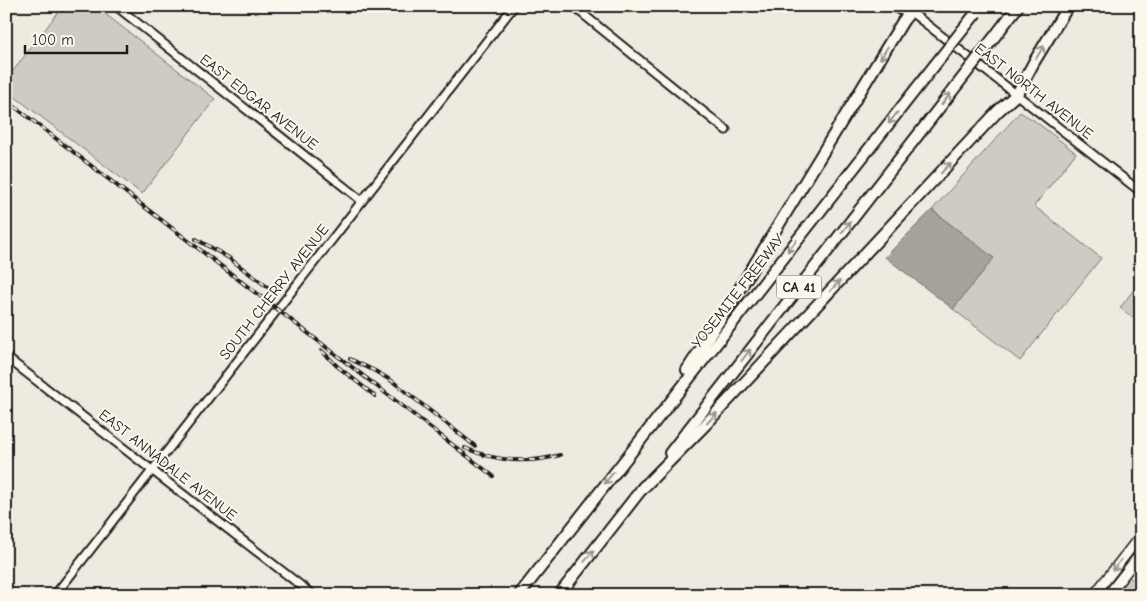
<svg xmlns="http://www.w3.org/2000/svg" width="1147" height="601" viewBox="0 0 1147 601" font-family="'Comic Neue',sans-serif">
	<style>
		.green { fill: #ceccc2; stroke: #75746f }
		.water { fill: #a6a39d; stroke: #6f6d69 }
		.lines { fill: none; stroke-linecap: round; stroke-linejoin: round }
		.minor-casing { stroke: #1c1c1c; stroke-width: 11 }
		.major-casing { stroke: #1c1c1c; stroke-width: 12 }
		.highway-casing { stroke: #1c1c1c; stroke-width: 14 }
		.minor { stroke: #fbf7ec; stroke-width: 7 }
		.major { stroke: #fbf7ec; stroke-width: 9 }
		.highway { stroke: #fbf7ec; stroke-width: 10 }
		.rail-casing { stroke: #1c1c1c; stroke-width: 4 }
		.rail { stroke: #fbf7ec; stroke-width: 2; stroke-dasharray: 5.5; stroke-linecap: butt }
		.highway-bridge-casing { stroke: #1c1c1c; stroke-width: 14; stroke-linecap: butt }
		.highway-bridge { stroke: #fbf7ec; stroke-width: 10 }
		.oneway { stroke: #97948e }
		.labels { text-anchor: middle; dominant-baseline: central; stroke-width: 4; stroke-linejoin: round; paint-order: stroke }
		.shield { fill: #fbf7ec; stroke: #5f5e5a; stroke-width: 1 }
		.shield-label { font-size: 14px; font-weight: bold; fill: #1c1c1c }
		.street-label { font-size: 15px; fill: #1c1c1c; stroke: #fbf7ec }
	</style>
	<rect width="100%" height="100%" fill="#eeeadf"/>
	<filter id="ink" filterUnits="userSpaceOnUse"><feTurbulence type="fractalNoise" baseFrequency=".02" numOctaves="2"/><feDisplacementMap in="SourceGraphic" scale="10" xChannelSelector="R" yChannelSelector="G"/><feConvolveMatrix kernelMatrix="1 2 1 2 8 2 1 2 1" color-interpolation-filters="sRGB"/></filter>
	<g filter="url(#ink)">
		<g class="green">
			<polygon points="63,6 95,6 215,99 142,194 6,90 6,80"/>
			<polygon points="1020,112 1035,121 1076,153 1034,206 1101,258 1020,361 953,309 993,258 932,210"/>
			<polygon points="1141,280 1141,324 1120,308"/>
			<polygon points="1129,577 1141,586 1141,595 1115,595"/>
		</g>
		<polygon class="water" points="932,210 994,258 953,309 885,257"/>
		<g class="lines">
			<defs>
				<g id="minor">
					<polyline points="116,6 362,201"/>
					<polyline points="573,6 726,130"/>
					<polyline points="894,6 899,10 911,12 1141,192"/>
					<polyline points="6,357 313,595"/>
					<polyline points="55,595 514,6"/>
				</g>
				<g id="major">
					<polyline points="1094,595 1141,535"/>
					<polyline points="1108,595 1141,553"/>
				</g>
				<g id="highway">
					<polyline points="999,31 1018,6"/>
					<polyline points="687,370 734,298 903,21 915,6"/>
					<polyline points="670,453 957,85"/>
					<polyline points="641,490 706,424 998,111 1017,94 1034,62 1068,6"/>
					<polyline points="519,595 934,66"/>
					<polyline points="559,595 644,486"/>
				</g>
			</defs>
			<use href="#minor" class="minor-casing"/>
			<use href="#major" class="major-casing"/>
			<use href="#highway" class="highway-casing"/>
			<use href="#minor" class="minor"/>
			<use href="#major" class="major"/>
			<use href="#highway" class="highway"/>
			<defs>
				<g id="rail">
					<polyline points="6,100 493,476"/>
					<polyline points="196,239 229,258 270,289"/>
					<polyline points="322,351 337,366 375,396"/>
					<polyline points="350,359 375,371 392,381 475,446"/>
					<path d="M 465,448 C 495,461 528,464 560,455"/>
				</g>
			</defs>
			<use href="#rail" class="rail-casing"/>
			<use href="#rail" class="rail"/>
			<defs>
				<g id="highway-bridge">
					<polyline points="934,66 976,13"/>
					<polyline points="957,85 999,31"/>
				</g>
			</defs>
			<use href="#highway-bridge" class="highway-bridge-casing"/>
			<use href="#highway-bridge" class="highway-bridge"/>
		</g>
		<defs><path id="oneway-shaft" d="M-6 0H5M1.5-3L5.5 0L1.5 3" fill="none" stroke-width="1.6" stroke-linecap="round" stroke-linejoin="round" transform="scale(1.25)"/></defs>
		<g class="oneway">
			<use href="#oneway-shaft" transform="translate(1040 52) rotate(-59)"/>
			<use href="#oneway-shaft" transform="translate(884 53) rotate(121)"/>
			<use href="#oneway-shaft" transform="translate(946 99) rotate(-52)"/>
			<use href="#oneway-shaft" transform="translate(893 118) rotate(128)"/>
			<use href="#oneway-shaft" transform="translate(946 168) rotate(-47)"/>
			<use href="#oneway-shaft" transform="translate(846 227) rotate(-52)"/>
			<use href="#oneway-shaft" transform="translate(792 246) rotate(128)"/>
			<use href="#oneway-shaft" transform="translate(835 286) rotate(-47)"/>
			<use href="#oneway-shaft" transform="translate(746 355) rotate(-52)"/>
			<use href="#oneway-shaft" transform="translate(712 418) rotate(-47)"/>
			<use href="#oneway-shaft" transform="translate(609 478) rotate(128)"/>
			<use href="#oneway-shaft" transform="translate(589 556) rotate(-52)"/>
			<use href="#oneway-shaft" transform="translate(1117 565) rotate(128)"/>
		</g>
	</g>
	<g class="labels">
		<rect class="shield" x="776.5" y="275.5" width="45" height="23" rx="4"/>
		<g class="shield-label">
			<text x="799" y="287">CA 41</text>
		</g>
		<g class="street-label">
			<text transform="translate(1034 91) rotate(38)">EAST NORTH AVENUE</text>
			<text transform="translate(259 102) rotate(38)">EAST EDGAR AVENUE</text>
			<text transform="translate(738 291) rotate(-52)">YOSEMITE FREEWAY</text>
			<text transform="translate(274 292) rotate(-52)">SOUTH CHERRY AVENUE</text>
			<text transform="translate(168 465) rotate(38)">EAST ANNADALE AVENUE</text>
		</g>
	</g>
	<rect width="1147" height="601" fill="none" stroke="#fbf7ec" stroke-width="25"/>
	<rect x="12" y="12" width="1122" height="576" fill="none" stroke="#1c1c1c" stroke-width="2" filter="url(#ink)"/>
	<path d="M25 45v8h102v-8" fill="none" stroke="#1c1c1c" stroke-width="2.5"/>
	<text x="32" y="45" font-size="15" fill="#1c1c1c" stroke="#fbf7ec" stroke-width="4" paint-order="stroke">100 m</text>
</svg>
